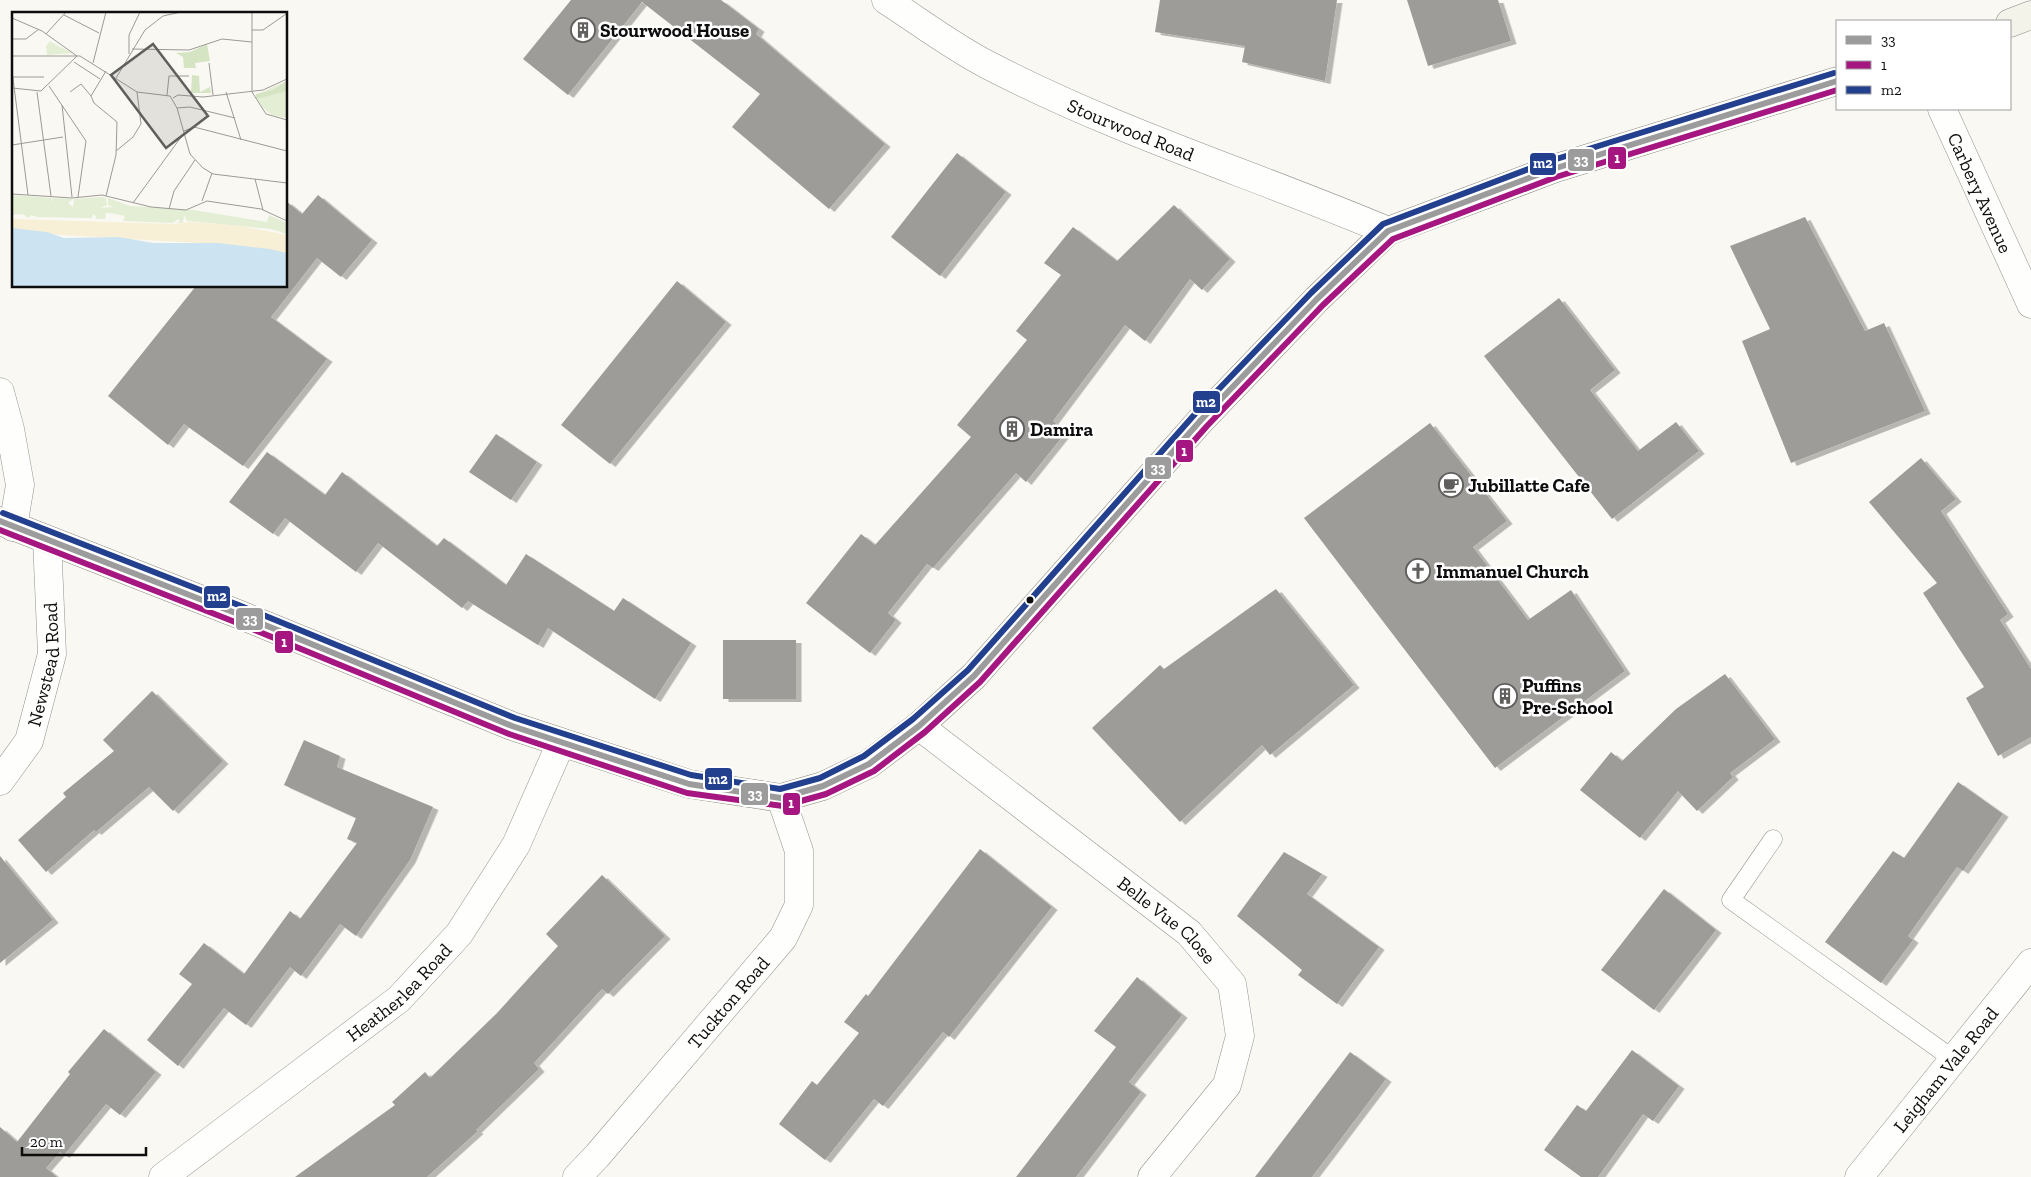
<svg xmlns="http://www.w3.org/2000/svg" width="2031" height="1177" viewBox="0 0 2031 1177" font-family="'Zilla Slab',serif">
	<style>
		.building { fill: #9e9c98; filter: url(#shadow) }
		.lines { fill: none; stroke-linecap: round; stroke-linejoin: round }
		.service-casing { stroke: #949390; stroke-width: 19 }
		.minor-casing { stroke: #949390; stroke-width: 29 }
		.tertiary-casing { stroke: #949390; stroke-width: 29 }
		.secondary-casing { stroke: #8a8987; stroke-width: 29 }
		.service { stroke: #fefefd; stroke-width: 18 }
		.minor { stroke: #fefefd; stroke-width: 28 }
		.tertiary { stroke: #fefefd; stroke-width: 28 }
		.secondary { stroke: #f4f3ea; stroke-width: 28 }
		.bus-1-casing { stroke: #fff; stroke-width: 10 }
		.bus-2-casing { stroke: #fff; stroke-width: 10 }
		.bus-3-casing { stroke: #fff; stroke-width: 10 }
		.bus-1 { stroke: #9d9c9c; stroke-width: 6 }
		.bus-2 { stroke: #a61680; stroke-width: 6 }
		.bus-3 { stroke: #23408f; stroke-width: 6 }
		.bus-dot { fill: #0d0d0d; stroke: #fff; stroke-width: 2 }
		.labels { text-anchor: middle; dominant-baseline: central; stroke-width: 5; stroke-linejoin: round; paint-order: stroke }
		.poi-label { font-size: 19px; font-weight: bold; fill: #0d0d0d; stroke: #fff; text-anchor: start }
		.street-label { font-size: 19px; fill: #0d0d0d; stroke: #fff }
		.inset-road { fill: none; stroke: #9b9a96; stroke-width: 1 }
		.view { fill: #605f5d; fill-opacity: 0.15; stroke: #605f5d; stroke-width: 2.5 }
		.inset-edge { fill: none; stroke: #0d0d0d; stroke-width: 2.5 }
		.line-badge { stroke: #fff; stroke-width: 2 }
		.badge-label { font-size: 14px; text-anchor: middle; font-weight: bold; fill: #fff }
	</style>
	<defs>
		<filter id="shadow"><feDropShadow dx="5.5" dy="3" stdDeviation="0" flood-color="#0004"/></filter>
	</defs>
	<rect width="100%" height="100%" fill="#faf8f2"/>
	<g class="building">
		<polygon points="571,0 721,0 759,29 756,34 885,144 829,209 732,127 760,94 642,2 568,95 523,59"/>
		<polygon points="1160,0 1337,0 1325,81 1242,62 1245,46 1155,32"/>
		<polygon points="1407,0 1498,0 1511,41 1428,66"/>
		<polygon points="957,153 1006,192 940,276 891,237"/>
		<polygon points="318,195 372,240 341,277 317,258 271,317 327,359 243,466 184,424 168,445 108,396 196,286 286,286 286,201 302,214"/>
		<polygon points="1174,205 1230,259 1202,290 1190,279 1145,341 1125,325 1053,421 1066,432 1026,482 1016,473 933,568 927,564 888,613 896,620 870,653 806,603 861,534 875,545 971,437 957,425 1027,340 1016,331 1061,275 1044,263 1073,227 1117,261"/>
		<polygon points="1805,217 1865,331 1884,323 1925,411 1791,463 1742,341 1770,329 1730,246"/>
		<polygon points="677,281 726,322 610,464 561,425"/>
		<polygon points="1559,298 1615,370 1590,390 1638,451 1676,422 1699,451 1612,519 1484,356"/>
		<polygon points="1430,423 1507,521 1473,547 1528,620 1571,590 1625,671 1495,768 1304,518"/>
		<polygon points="496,434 537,462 511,500 469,472"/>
		<polygon points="267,452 325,495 342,472 437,546 444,538 506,585 526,554 614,611 623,598 691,643 655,699 548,628 538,645 468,601 462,608 378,543 356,572 285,518 273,534 229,502"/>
		<polygon points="1921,458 1956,499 1941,511 2008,614 2000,620 2031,669 2031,737 1998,756 1966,698 1984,687 1923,593 1937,583 1869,502"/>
		<polygon points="1276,589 1354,685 1270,755 1262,745 1180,822 1092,728 1160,665 1164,669"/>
		<rect x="723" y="640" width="73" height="59"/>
		<polygon points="1725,674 1775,739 1730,773 1733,777 1697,811 1678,791 1640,838 1580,790 1611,752 1622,761 1676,709"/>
		<polygon points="152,691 223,761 173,811 149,787 96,832 94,830 46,872 18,840 66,797 63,793 114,751 103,740"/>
		<polygon points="304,740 340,756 337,767 433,807 410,860 356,936 340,924 301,976 290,967 246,1025 224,1008 178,1066 147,1040 192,984 179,974 204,943 244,974 290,911 300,919 357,843 347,839 356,818 284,785"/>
		<polygon points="1958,782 2003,814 1963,871 1957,867 1908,936 1913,940 1881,983 1825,942 1893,851 1904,858"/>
		<polygon points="980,849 1052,907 949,1037 943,1032 883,1106 874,1099 825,1160 779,1124 812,1081 817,1085 859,1033 844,1022 866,994 868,996"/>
		<polygon points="1284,852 1322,874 1307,894 1379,947 1337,1004 1298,975 1302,970 1237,916"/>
		<polygon points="0,856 53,920 0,963"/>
		<polygon points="602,875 665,936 608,994 602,989 534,1063 539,1069 476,1130 478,1131 427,1177 295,1177 395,1105 392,1102 425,1072 430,1078 497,1013 558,946 546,934"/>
		<polygon points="1664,889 1716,930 1654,1010 1601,970"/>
		<polygon points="1137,977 1182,1015 1129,1082 1141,1092 1076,1177 1016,1177 1116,1047 1094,1031"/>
		<polygon points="104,1029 156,1072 120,1115 106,1104 64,1155 60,1152 46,1168 57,1177 0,1177 0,1127 17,1142 70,1074 68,1072"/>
		<polygon points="1632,1050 1679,1086 1653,1121 1643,1114 1598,1177 1581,1177 1544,1150 1577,1105 1586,1111"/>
		<polygon points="1350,1052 1386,1079 1312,1177 1255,1177"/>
	</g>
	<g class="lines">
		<defs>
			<polyline id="service" points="1773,839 1731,900 1953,1059"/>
			<g id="minor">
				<path id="s1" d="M 886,0 C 920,22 953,47 988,65 C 1117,132 1255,175 1388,231"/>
				<polyline points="0,392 10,429 20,485 13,527"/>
				<path id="s2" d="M 919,726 L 1189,933 L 1232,984 L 1240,1036 L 1227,1085 L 1152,1177"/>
				<path id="s3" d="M 0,781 L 29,741 L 52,654 L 47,540"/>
				<path id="s4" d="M 163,1177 L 399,999 L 459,934 L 516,845 L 561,743"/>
				<path id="s5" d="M 1859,1177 L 2031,963"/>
			</g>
			<g id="tertiary">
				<path id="s6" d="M 1942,109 L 2031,304"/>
				<path id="s7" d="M 577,1177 L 597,1156 L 783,938 L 799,905 L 799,851 L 781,798"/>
			</g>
			<g id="secondary">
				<polyline points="2010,23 2031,15"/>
				<polyline points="0,521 238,614 512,726 689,784 781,798 823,786 869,764 919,726 974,676 1201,420 1317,299 1388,231 1553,169 1837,81"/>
			</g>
		</defs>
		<use href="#service" class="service-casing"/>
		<use href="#minor" class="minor-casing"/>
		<use href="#tertiary" class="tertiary-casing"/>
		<use href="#secondary" class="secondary-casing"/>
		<use href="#service" class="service"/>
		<use href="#minor" class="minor"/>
		<use href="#tertiary" class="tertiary"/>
		<use href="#secondary" class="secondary"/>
		<defs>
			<polyline id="bus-1" points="0,521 238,614 512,726 689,784 781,798 823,786 869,764 919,726 974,676 1201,420 1317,299 1388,231 1553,169 1837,81"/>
			<polyline id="bus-2" points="0,530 235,622 509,734 687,793 783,806 826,794 874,771 925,732 980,682 1207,426 1323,305 1393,239 1556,177 1837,90"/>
			<polyline id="bus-3" points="3,513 241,606 515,718 691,775 780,789 820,778 864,756 913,719 968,670 1195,414 1311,293 1383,224 1550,161 1834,73"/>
		</defs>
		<use href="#bus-1" class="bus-1-casing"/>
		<use href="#bus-2" class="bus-2-casing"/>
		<use href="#bus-3" class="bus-3-casing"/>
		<use href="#bus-1" class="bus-1"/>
		<use href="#bus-2" class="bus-2"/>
		<use href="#bus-3" class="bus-3"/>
	</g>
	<defs>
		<symbol id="building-ring" viewBox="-11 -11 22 22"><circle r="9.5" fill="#fff" stroke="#605f5d" stroke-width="1.5"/><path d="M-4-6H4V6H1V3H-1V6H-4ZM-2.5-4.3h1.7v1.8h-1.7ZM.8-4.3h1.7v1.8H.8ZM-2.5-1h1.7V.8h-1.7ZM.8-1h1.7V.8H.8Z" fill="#605f5d"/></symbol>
		<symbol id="cafe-ring" viewBox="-11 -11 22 22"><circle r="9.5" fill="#fff" stroke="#605f5d" stroke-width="1.5"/><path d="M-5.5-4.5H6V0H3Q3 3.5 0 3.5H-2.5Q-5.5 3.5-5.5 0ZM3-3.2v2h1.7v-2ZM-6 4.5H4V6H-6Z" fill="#605f5d"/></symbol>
		<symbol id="church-ring" viewBox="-11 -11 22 22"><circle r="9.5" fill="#fff" stroke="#605f5d" stroke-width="1.5"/><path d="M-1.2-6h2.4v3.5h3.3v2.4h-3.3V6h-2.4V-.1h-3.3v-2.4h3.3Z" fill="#605f5d"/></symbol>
	</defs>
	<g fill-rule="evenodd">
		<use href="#building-ring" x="569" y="16" width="28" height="28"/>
		<use href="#building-ring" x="998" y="415" width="28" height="28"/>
		<use href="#cafe-ring" x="1437" y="471" width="28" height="28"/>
		<use href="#church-ring" x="1404" y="557" width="28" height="28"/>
		<use href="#building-ring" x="1491" y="682" width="28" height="28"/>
	</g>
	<circle class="bus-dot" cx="1030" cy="600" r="4.5"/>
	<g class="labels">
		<g class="poi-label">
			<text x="600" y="30">Stourwood House</text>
			<text x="1030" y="429">Damira</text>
			<text x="1468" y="485">Jubillatte Cafe</text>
			<text x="1436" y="571">Immanuel Church</text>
			<text x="1522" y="685">Puffins<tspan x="1522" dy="22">Pre-School</tspan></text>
		</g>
		<g class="street-label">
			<text stroke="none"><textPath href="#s1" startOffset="278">Stourwood Road</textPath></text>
			<text stroke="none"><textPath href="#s6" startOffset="92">Carbery Avenue</textPath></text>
			<text stroke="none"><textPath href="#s3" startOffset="128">Newstead Road</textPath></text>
			<text stroke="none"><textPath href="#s2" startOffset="315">Belle Vue Close</textPath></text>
			<text stroke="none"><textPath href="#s4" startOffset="300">Heatherlea Road</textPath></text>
			<text stroke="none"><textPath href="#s7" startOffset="231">Tuckton Road</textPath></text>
			<text stroke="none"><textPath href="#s5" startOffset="138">Leigham Vale Road</textPath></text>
		</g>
	</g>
	<g transform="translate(12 12)">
		<rect width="275" height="275" fill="#faf8f2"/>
		<path d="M 38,29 L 44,33 L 61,41 L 35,43 L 34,34 ZM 275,69 L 275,106 L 260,103 L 250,95 L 243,83 ZM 0,183 L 40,186 L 39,191 L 41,186 L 61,187 L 56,191 L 61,195 L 62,187 L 90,185 L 94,186 L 95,193 L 88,196 L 101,195 L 96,193 L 96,186 L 118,194 L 182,198 L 255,210 L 257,203 L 275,211 L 275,222 L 259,217 L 175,209 L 172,203 L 171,211 L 163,211 L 168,210 L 166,207 L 161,211 L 111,209 L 113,204 L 98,201 L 94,201 L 93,207 L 85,207 L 82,202 L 79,205 L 82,206 L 73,206 L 25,205 L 19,203 L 21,201 L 16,206 L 11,202 L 0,203 Z" fill="#e3eed4"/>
		<path d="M 195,32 L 198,49 L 183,51 L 184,56 L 172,56 L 171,45 L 164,41 L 178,40 ZM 180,63 L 187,64 L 188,80 L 198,75 L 199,81 L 179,81 ZM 275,69 L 275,79 L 244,87 L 244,82 L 261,78 Z" fill="#d5e4c3"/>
		<path d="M 0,207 L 164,212 L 178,210 L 229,214 L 275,223 L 275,243 L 219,233 L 0,220 Z" fill="#f7f0d6"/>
		<path d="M 0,216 L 35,220 L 52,226 L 107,225 L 141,231 L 206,231 L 258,237 L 275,241 L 275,275 L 0,275 Z" fill="#cce4f1"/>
		<path class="inset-road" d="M 240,0 L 240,80 L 254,102 L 275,108M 52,3 L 87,21M 0,6 L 30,19 L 65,44 L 29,79 L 0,76M 240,18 L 251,18 L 274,2M 34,22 L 54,0M 0,27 L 14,27 L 27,17M 120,37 L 177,38 L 210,27 L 240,30M 117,42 L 117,23 L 128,0M 0,44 L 68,44 L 125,80 L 158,84 L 165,96 L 178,142 L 191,156 L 201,162 L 275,171M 62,50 L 88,67M 81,51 L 94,0M 197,51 L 201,83M 0,59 L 16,183M 94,59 L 79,84 L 82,91 L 105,110 L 104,143 L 94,184M 1,65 L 32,65M 104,66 L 133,18 L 151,4 L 169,0M 37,74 L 74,129 L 66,185M 25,80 L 39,184M 58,80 L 69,72 L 79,84M 214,80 L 229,128M 155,83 L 157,64 L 177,64M 161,86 L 166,83 L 191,85 L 251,78 L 275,67M 50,93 L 60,185M 165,96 L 178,95 L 223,106M 172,119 L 182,115 L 275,139M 0,133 L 51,125M 104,139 L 121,125 L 129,112 L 125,80M 243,167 L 251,198M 0,182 L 60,186 L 90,183 L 139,195 L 174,198 L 195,189 L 249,197 L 275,209M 190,189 L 200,161M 121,191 L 172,121M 157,197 L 162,179 L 183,148"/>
		<path class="view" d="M 141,32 L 196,104 L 154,136 L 99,63 Z"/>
		<rect width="275" height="275" class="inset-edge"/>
	</g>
	<g class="line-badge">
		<rect x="1607" y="146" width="20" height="24" rx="5" fill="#a61680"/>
		<rect x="1567" y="148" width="28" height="24" rx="5" fill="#9d9c9c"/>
		<rect x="1529" y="152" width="28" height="24" rx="5" fill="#23408f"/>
		<rect x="1192" y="390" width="29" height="24" rx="5" fill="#23408f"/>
		<rect x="1175" y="439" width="19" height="24" rx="5" fill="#a61680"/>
		<rect x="1144" y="456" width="28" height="24" rx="5" fill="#9d9c9c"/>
		<rect x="203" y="585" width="28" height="24" rx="5" fill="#23408f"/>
		<rect x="235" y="607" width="29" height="24" rx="5" fill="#9d9c9c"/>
		<rect x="274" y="630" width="20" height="24" rx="5" fill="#a61680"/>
		<rect x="704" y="767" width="29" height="24" rx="5" fill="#23408f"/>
		<rect x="740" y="782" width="29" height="24" rx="5" fill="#9d9c9c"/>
		<rect x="782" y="792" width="19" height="24" rx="5" fill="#a61680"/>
	</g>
	<g class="badge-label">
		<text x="1617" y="163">1</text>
		<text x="1581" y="165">33</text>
		<text x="1543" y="168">m2</text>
		<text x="1206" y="407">m2</text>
		<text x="1184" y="456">1</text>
		<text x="1158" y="473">33</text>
		<text x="217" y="601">m2</text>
		<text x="250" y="624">33</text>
		<text x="284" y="647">1</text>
		<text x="718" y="784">m2</text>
		<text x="755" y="799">33</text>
		<text x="791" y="808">1</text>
	</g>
	<rect x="1836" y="20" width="175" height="90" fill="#ffffff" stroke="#9e9e9e"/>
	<rect x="1846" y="36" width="25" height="8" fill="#9d9c9c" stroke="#9e9e9e"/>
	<text x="1881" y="45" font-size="15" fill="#0d0d0d">33</text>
	<rect x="1846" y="61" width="25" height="8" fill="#a61680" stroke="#9e9e9e"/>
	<text x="1881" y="70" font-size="15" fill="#0d0d0d">1</text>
	<rect x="1846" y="86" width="25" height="8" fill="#23408f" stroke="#9e9e9e"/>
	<text x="1881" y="95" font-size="15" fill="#0d0d0d">m2</text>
	<path d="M22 1147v8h124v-8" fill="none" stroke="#0d0d0d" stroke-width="2.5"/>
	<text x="30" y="1147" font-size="15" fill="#0d0d0d" stroke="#ffffff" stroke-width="4" paint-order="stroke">20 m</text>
</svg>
